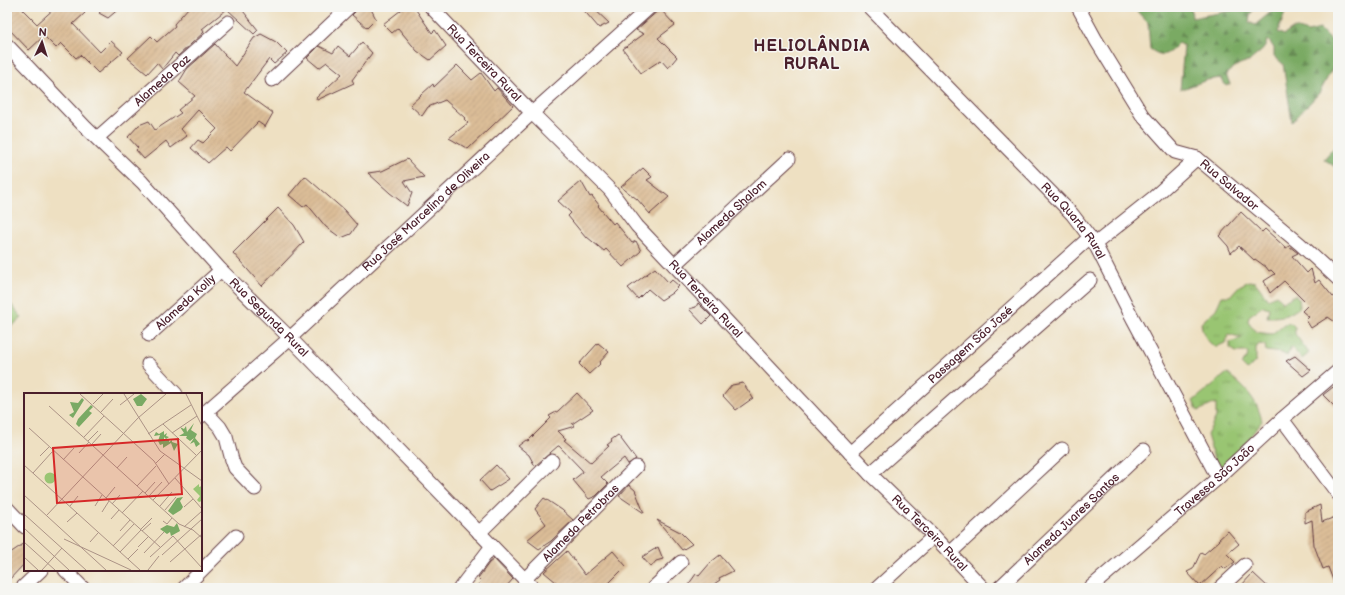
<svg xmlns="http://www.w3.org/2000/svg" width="1345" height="595" viewBox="0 0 1345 595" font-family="'Balsamiq Sans',sans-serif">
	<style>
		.grass { fill: url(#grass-tufts); stroke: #72724e }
		.forest { fill: url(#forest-firs); stroke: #626448 }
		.pitch { fill: #99c572; stroke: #72724e }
		.building { fill: url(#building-hatch) }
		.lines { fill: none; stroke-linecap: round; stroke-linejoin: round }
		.minor-casing { stroke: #633c42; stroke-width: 15 }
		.minor { stroke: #fff; stroke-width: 13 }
		.labels { text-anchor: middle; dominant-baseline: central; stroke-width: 3; stroke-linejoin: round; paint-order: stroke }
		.street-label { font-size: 12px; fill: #4a1f2b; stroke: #f6f6f2 }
		.district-label { font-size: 16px; font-weight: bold; letter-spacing: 1px; fill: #4a1f2b; stroke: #f6f6f2 }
		.inset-road { fill: none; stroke: #ac9386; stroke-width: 1 }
		.view { fill: #d62828; fill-opacity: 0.15; stroke: #d62828; stroke-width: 2 }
		.inset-edge { fill: none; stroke: #4a1f2b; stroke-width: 2 }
	</style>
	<defs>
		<pattern id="grass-tufts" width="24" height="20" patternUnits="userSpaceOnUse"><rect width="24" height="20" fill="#99c572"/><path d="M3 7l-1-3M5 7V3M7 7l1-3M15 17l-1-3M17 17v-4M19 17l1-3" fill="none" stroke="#7f9f5e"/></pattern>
		<pattern id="forest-firs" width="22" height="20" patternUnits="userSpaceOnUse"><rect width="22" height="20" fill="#7aaa64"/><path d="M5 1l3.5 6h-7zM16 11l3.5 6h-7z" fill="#668a53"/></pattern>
		<pattern id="building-hatch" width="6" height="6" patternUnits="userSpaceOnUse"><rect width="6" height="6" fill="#dbbd98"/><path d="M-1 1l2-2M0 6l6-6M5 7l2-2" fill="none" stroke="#bda283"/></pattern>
	</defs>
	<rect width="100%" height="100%" fill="#f6f6f2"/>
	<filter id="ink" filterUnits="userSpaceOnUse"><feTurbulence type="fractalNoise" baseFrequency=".025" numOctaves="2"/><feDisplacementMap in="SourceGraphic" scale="8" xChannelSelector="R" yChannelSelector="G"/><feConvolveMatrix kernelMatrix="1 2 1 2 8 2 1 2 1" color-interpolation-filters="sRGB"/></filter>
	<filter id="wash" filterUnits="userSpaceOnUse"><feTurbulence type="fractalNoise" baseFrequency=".012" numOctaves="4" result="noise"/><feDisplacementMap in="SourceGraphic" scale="16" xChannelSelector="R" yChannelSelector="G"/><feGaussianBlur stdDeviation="0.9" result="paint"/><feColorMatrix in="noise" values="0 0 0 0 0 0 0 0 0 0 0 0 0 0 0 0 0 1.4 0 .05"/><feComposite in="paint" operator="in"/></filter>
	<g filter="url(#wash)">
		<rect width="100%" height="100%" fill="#eee0c2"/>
		<g class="grass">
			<path d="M 1249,281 L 1255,282 L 1268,299 L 1276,295 L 1281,299 L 1281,303 L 1295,295 L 1299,298 L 1300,307 C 1288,316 1283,317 1267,317 L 1269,308 L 1263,306 L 1249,316 L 1248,321 L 1256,332 L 1272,334 L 1284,324 L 1291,323 L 1295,327 L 1295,334 L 1309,353 L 1302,359 L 1291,347 L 1287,356 L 1282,353 L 1266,351 L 1265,345 L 1259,344 L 1256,348 L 1256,361 L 1247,370 L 1241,364 L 1247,358 L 1248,352 L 1236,352 L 1230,348 L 1230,342 L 1242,338 L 1229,334 L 1225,343 L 1216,347 C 1207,343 1202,333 1201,323 L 1216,309 L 1222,296 L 1230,296 L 1239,286 Z"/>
			<path d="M 1227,373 C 1244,387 1257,398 1262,421 L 1240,450 L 1220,472 L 1214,459 L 1207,435 L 1216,417 L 1216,403 L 1198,411 L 1193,401 Z"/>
		</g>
		<g class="forest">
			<path d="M 1133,7 L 1191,7 L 1192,18 L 1234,10 L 1236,7 L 1255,7 L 1250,15 L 1249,22 L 1255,25 L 1277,7 L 1283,7 L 1286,10 L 1278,32 L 1284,35 L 1294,28 L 1308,32 L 1320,29 L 1333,42 L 1338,52 L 1333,67 L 1320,92 L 1292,122 L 1283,64 L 1274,56 L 1274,48 L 1269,41 L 1267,40 C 1266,51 1256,54 1249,62 C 1239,62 1234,68 1226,74 L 1230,84 L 1226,86 L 1221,78 L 1207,80 L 1180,90 L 1184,46 L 1179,43 C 1168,54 1164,59 1150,49 L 1148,23 Z"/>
			<polygon points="1338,143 1338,169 1324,159"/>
		</g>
		<polygon class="pitch" points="7,299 22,318 7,330"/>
		<g id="blocks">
			<g class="building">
				<polygon points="7,7 20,7 37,24 56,7 80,7 85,13 73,24 100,52 111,41 123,52 98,73 80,55 76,58 61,43 56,48 44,36 29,50 7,27"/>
				<polygon points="105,7 121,7 108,18 99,13"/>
				<polygon points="189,7 240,7 258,30 254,34 227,9 202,29 204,32 178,56 175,53 162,69 157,63 147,74 128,58 151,36 157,42 175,26 174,24"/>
				<polygon points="357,7 370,7 376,19 367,28 352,15 357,10"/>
				<polygon points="405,7 414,7 432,33 435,30 446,46 430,60 417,51 398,28 392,33 383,24"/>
				<polygon points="581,7 592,7 609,23 599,28"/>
				<polygon points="660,9 675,25 658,38 677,57 668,68 661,60 641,73 623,49 644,34 636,30"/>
				<polygon points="261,34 276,42 287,53 274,64 269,59 244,92 273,113 265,127 258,122 230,151 226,147 208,163 191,148 198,140 203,143 217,129 198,110 181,129 187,136 171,148 166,141 144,159 136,150 138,148 128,137 139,125 149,121 155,130 181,113 178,110 195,96 179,82 187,69 215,44 235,66 254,38"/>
				<polygon points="362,42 372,53 352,80 354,83 317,100 316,98 342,74 327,62 319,68 307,58 319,46 333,53 338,46 350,56"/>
				<polygon points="457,65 472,80 481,73 494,91 497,88 513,106 468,149 449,138 468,123 464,119 465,118 445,100 428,107 422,116 410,105 433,84 434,87"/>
				<polygon points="407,159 424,177 404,181 412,193 407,206 390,193 368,173 382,171"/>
				<polygon points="643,168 652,177 647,180 669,197 650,214 637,199 621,187"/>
				<polygon points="305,176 344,210 357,225 351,234 341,238 326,227 307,204 303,207 289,195"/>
				<polygon points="581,181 590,197 592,196 599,205 598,206 613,224 615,222 632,243 636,241 641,251 623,267 606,249 604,251 587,237 586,238 568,216 571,213 558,201"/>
				<polygon points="278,208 294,225 304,242 262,286 233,253"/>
				<polygon points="1241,212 1262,232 1265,229 1286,248 1289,246 1298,253 1292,256 1307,273 1311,269 1315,283 1319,280 1333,297 1338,294 1338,324 1328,317 1311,328 1306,320 1309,317 1302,311 1308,305 1284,281 1270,293 1264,281 1275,274 1271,270 1269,271 1266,267 1255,259 1254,260 1239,246 1231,253 1228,246 1219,236"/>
				<polygon points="655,268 669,283 672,280 679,286 672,293 661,300 648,289 638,299 628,288"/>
				<polygon points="698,303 711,316 703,324 689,309 696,307"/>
				<polygon points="598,343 609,352 599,363 600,364 589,374 579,364"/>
				<polygon points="1295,356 1311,370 1303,376 1286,361"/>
				<polygon points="743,383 753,398 736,410 723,396 732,385"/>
				<polygon points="1333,387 1338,392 1338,410 1323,395"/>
				<polygon points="577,393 593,410 572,424 575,426 558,431 566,439 564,440 591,463 609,446 607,445 612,441 611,440 618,435 636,459 628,464 624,458 601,477 608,484 596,496 589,499 573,480 583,472 582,470 559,446 558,446 535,466 529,455 518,446 526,440 528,441 551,418 549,416 558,411"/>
				<polygon points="496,465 509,479 490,491 480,480"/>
				<polygon points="629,485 635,490 644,513 619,496"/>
				<polygon points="544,498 562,510 573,520 551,541 539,549 527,540 546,524 535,509"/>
				<polygon points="1320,505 1322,522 1338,516 1338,588 1336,588 1328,567 1323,569 1314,545 1312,520 1305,523 1305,512"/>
				<polygon points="657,520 680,532 692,544 682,550"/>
				<polygon points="1228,531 1239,544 1227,554 1235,562 1225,569 1222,566 1200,586 1187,572 1193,569 1201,552 1204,554 1219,541 1218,540"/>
				<polygon points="25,543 25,563 7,582 7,555"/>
				<polygon points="658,547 663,559 656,561 651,567 642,557"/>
				<polygon points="567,551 585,575 613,551 626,566 604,588 551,588 556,582 544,572"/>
				<polygon points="720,555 733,571 719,578 720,580 708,588 686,588 696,574 699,576 711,562"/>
				<polygon points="494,559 513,579 505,588 475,588 481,581 478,578 489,563"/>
				<polygon points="1253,573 1269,588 1239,588"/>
			</g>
		</g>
	</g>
	<g filter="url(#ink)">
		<use href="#blocks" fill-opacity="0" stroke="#633c42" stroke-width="1"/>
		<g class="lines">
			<defs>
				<g id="minor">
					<path id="s1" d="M 431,7 L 532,113 L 610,190 L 637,226 L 674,265 L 870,474 L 934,536 L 983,588"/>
					<path id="s2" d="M 869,7 L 1072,214 L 1095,244 L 1130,313 L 1218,478"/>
					<path id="s3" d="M 1078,7 L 1096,40 L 1142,115 L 1175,152 L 1197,158 L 1300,244 L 1338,279"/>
					<path id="s4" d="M 7,45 L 86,128 L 142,182 L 221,270 L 290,338 L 533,588"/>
					<polyline points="272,80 349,7"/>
					<path id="s5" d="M 97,138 L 228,22"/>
					<polyline points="1095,244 1154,197 1197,158"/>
					<path id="s6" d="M 674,265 L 789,159"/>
					<path id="s7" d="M 149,335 L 221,270"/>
					<polyline points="148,364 176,394"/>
					<polyline points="206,412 220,427 226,437 232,460 235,468 255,489"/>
					<path id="s8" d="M 201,416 L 290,338 L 532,113 L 650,7"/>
					<polyline points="1282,419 1338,494"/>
					<path id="s9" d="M 850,453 L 1090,237"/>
					<polyline points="870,474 1090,280"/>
					<polyline points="7,508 25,527"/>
					<polyline points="479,533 552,461"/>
					<polyline points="950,553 1062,449"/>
					<polyline points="65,570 83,588"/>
					<path id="s10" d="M 525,579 L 636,467"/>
					<polyline points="22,588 41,570"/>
					<polyline points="184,588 236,536"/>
					<polyline points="460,588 492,546"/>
					<polyline points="653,588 681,562"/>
					<polyline points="877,588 934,536"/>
					<path id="s11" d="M 999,588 L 1144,450"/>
					<path id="s12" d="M 1090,588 L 1218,478 L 1282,419 L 1338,371"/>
					<polyline points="1220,588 1245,565"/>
				</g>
			</defs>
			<use href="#minor" class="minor-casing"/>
			<use href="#minor" class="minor"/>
		</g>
	</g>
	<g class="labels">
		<g class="street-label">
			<text stroke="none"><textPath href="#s1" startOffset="77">Rua Terceira Rural</textPath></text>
			<text stroke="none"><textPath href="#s5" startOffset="87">Alameda Paz</textPath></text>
			<text stroke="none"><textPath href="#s3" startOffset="240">Rua Salvador</textPath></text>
			<text stroke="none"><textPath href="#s8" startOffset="304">Rua José Marcelino de Oliveira</textPath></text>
			<text stroke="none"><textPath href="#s6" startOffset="78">Alameda Shalom</textPath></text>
			<text stroke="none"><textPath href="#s2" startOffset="296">Rua Quarta Rural</textPath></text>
			<text stroke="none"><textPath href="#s1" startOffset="401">Rua Terceira Rural</textPath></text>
			<text stroke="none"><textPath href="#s7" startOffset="49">Alameda Kolly</textPath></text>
			<text stroke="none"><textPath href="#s4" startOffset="378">Rua Segunda Rural</textPath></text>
			<text stroke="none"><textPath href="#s9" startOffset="162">Passagem São José</textPath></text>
			<text stroke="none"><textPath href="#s12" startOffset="165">Travessa São João</textPath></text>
			<text stroke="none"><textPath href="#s11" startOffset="100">Alameda Juares Santos</textPath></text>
			<text stroke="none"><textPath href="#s10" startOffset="79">Alameda Petrobras</textPath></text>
			<text stroke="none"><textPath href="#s1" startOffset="725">Rua Terceira Rural</textPath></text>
		</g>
		<g class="district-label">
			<text x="812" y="46">HELIOLÂNDIA<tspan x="812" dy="18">RURAL</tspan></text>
		</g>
	</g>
	<g transform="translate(24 393)">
		<rect width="178" height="178" fill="#eee0c2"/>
		<path d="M 175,91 L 175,94 L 178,93 L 178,108 L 175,109 L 173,107 L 176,103 L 169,96 Z" fill="#99c572"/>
		<path d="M 117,1 L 123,6 L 118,13 L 113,13 L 109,6 ZM 58,5 L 60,7 L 49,25 L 45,22 L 50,19 L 46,9 L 54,10 ZM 67,12 L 69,14 L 65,18 L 68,20 L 55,34 L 52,31 L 54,26 ZM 170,30 L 167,37 L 173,41 L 171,45 L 176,51 L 172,54 L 170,49 L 166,51 L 170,45 L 166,48 L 162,45 L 163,43 L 155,43 L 160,40 L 156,34 L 160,36 L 162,33 L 163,39 ZM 140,38 L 140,42 L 143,40 L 142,43 L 145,44 L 142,46 L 140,44 L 140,48 L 145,46 L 145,49 L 148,47 L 148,49 L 154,51 L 150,58 L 147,50 L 139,55 L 139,51 L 136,52 L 134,48 L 136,42 L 130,43 L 132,39 L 135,41 ZM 159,104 L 156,108 L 159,114 L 157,117 L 149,122 L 144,118 L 153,105 ZM 153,130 L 156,138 L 147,143 L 146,139 L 143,141 L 136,136 L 143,132 L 150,134 Z" fill="#7aaa64"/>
		<path d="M20.5 85a5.5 5.5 0 1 1 11 0a5.5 5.5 0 1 1-11 0Z" fill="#99c572"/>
		<path class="inset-road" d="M 56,1 L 130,68 L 145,91M 100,1 L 136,58 L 178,88M 162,1 L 178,33M 69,11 L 79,1M 96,12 L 110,1M 25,13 L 155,131 L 169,137 L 178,145M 77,19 L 89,6M 139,31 L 172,62M 5,35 L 136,154M 148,40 L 173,23M 124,41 L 167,12M 60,44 L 80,23M 64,48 L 74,38M 68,51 L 77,41M 55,60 L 65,49M 16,63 L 25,54M 39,67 L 50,55M 132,70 L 141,61M 0,72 L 116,177M 93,75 L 103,64M 9,80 L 28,59M 151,85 L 178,116M 113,93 L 132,73M 121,100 L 131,89M 0,102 L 82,177M 125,103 L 138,89M 82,105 L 91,94M 129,107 L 178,57M 88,111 L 96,102M 46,113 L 54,103M 71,113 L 78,102M 136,113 L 148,99M 160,114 L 169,106M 141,117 L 152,104M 78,119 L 85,108M 98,120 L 119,98M 0,121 L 62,177M 23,122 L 114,25 L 142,1M 87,126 L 95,117M 139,128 L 143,131 L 148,125M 43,129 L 53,120M 160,134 L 178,118M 0,135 L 45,177M 116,137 L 128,125M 96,138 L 106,127M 118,138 L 127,130M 40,146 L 107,177M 0,149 L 31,177M 66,149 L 74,140M 89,153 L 110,131M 114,154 L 124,144M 96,159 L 117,137M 120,160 L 140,139M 138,162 L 178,126M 0,164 L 14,177M 126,164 L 149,143 L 178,175M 104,166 L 114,156M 146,169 L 178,141M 18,177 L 38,155M 124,177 L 135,163"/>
		<path class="view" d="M 154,46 L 158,101 L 33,110 L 29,55 Z"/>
		<rect width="178" height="178" class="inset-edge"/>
	</g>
	<rect width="1345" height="595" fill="none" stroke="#f6f6f2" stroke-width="24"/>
	<g transform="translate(42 42) rotate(4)" stroke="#f6f6f2" stroke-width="3" paint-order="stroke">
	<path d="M0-3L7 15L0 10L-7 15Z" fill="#4a1f2b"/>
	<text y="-6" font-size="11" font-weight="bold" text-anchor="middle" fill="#4a1f2b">N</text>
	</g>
</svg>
